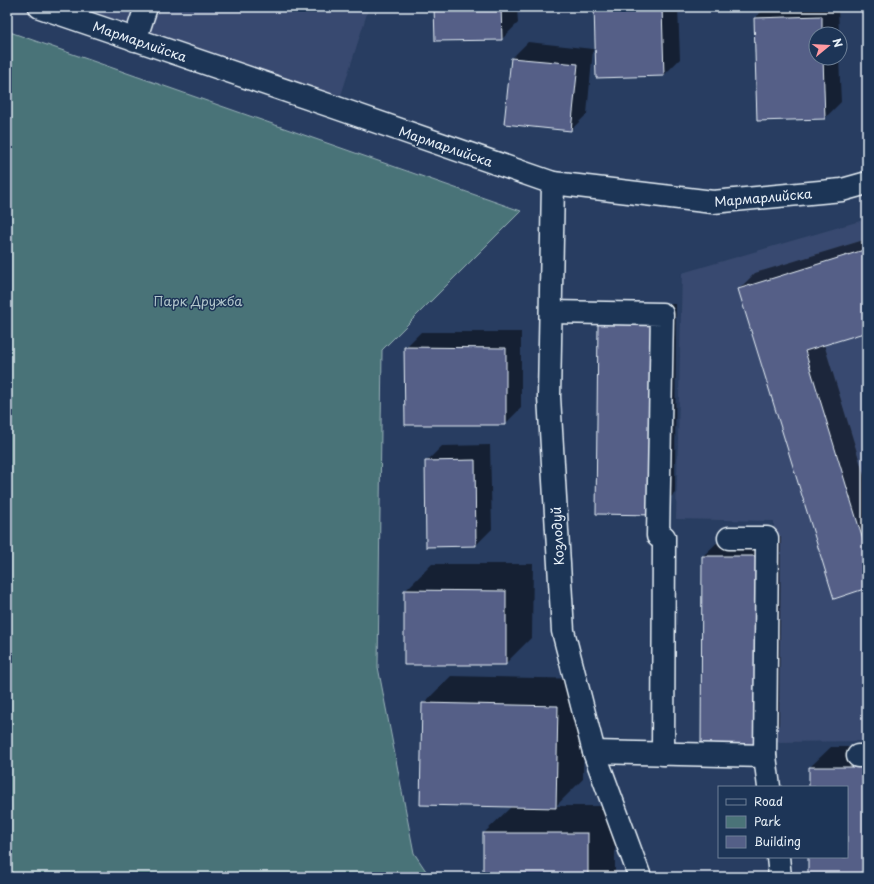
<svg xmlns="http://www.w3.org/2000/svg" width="874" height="884" viewBox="0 0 874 884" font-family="'Playpen Sans',sans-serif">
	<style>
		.built { fill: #394a6f }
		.green { fill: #4a7378; stroke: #99b2b8 }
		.shadow { fill: #0007 }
		.building { fill: #545f87; stroke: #e8f1f8 }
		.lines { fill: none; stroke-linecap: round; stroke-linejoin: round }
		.minor-casing { stroke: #e8f1f8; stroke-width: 25 }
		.minor { stroke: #1d3557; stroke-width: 22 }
		.labels { text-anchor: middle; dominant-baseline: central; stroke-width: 3; stroke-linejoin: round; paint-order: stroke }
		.street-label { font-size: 13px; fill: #e8f1f8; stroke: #1d3557 }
		.park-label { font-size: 13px; fill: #b1c5cb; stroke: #1d3557 }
	</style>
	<rect width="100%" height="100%" fill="#283d61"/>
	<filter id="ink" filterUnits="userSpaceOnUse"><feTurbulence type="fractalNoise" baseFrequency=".025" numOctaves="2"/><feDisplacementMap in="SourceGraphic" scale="8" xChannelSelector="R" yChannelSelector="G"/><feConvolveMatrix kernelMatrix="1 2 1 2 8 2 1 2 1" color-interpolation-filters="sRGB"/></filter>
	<g filter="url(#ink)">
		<g class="built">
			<polygon points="40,7 369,7 337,108"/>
			<polygon points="867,219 867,741 774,742 774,521 676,519 682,273"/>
		</g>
		<polygon class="green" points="7,31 521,211 382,350 378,667 414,853 430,877 7,877"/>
		<g class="shadow">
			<polygon points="435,7 517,7 518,23 502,39"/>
			<polygon points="595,7 678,7 680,59 664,75 597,77"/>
			<polygon points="766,7 838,7 839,34 816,34 816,58 839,58 841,102 825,118 755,18"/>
			<polygon points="528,42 593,49 587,114 571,130 512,58"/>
			<polygon points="867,239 867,331 824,344 867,485 867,587 739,289 755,273"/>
			<polygon points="620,304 676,304 675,493 654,514 599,324"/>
			<polygon points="421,332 521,332 521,408 505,424 405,348"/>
			<polygon points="490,445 492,529 476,545 426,462 442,446"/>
			<polygon points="724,536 781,536 779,725 759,746 703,556"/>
			<polygon points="432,564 533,564 532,637 505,664 405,591"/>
			<polygon points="451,676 585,679 583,779 556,806 615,806 615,877 484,877 484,833 512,806 423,704"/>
			<polygon points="831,747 867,747 867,877 809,877 809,857 847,857 847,787 810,787 810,767"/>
		</g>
		<g class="building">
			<polygon points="434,7 501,7 502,40 435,41"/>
			<polygon points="594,7 662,7 664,76 596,78"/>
			<polygon points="822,16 822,34 816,34 816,58 823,58 825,119 757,121 754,18"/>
			<polygon points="511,58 578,64 571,131 504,124"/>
			<polygon points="867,249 867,332 805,351 867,553 867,588 834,599 738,289"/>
			<polygon points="598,324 656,324 655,515 596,514"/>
			<polygon points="404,347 506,348 506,425 405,425"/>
			<polygon points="475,460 476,546 426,547 425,461"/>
			<polygon points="702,556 761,556 759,747 701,746"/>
			<polygon points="404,590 506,591 506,665 404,665"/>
			<polygon points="422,703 558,706 556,808 420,805"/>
			<polygon points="809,767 867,767 866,877 808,877 808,857 847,857 847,787 809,787"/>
			<rect x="483" y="833" width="105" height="44"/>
		</g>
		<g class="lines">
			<defs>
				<g id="minor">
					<polyline points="40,7 337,108 553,183 713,202 842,190 867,183"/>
					<polyline points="135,40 146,7"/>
					<polyline points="553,183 549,397 563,631 594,752 640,877"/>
					<polyline points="551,312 662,314 658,536"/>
					<polyline points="729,538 767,538 765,756 769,787"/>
					<polyline points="594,752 765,756"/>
					<polyline points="663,754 664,537"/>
					<polyline points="858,756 867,756"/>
					<polyline points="778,857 780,877"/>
				</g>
			</defs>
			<use href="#minor" class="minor-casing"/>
			<use href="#minor" class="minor"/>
		</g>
	</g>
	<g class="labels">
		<g class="street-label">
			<text transform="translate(140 41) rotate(19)">Мармарлийска</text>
			<text transform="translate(446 146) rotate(19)">Мармарлийска</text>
			<text transform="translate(763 197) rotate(-5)">Мармарлийска</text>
			<text transform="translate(557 536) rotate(-93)">Козлодуй</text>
		</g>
		<g class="park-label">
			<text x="198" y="300">Парк Дружба</text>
		</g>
	</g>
	<rect width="874" height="884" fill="none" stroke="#1d3557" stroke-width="24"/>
	<rect x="12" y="12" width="850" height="860" fill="none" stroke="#e8f1f8" stroke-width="1.5" filter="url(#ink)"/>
	<rect x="718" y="786" width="130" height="72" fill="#1d3557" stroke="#6e8097"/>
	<rect x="726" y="799" width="20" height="6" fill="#1d3557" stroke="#6e8097"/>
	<text x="754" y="806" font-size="12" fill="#e8f1f8">Road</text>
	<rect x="726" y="816" width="20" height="12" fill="#4a7378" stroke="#6e8097"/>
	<text x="754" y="826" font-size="12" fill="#e8f1f8">Park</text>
	<rect x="726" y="836" width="20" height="12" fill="#545f87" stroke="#6e8097"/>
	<text x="754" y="846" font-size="12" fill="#e8f1f8">Building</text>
	<g transform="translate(828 46) rotate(72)"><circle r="19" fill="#1d3557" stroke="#6e8097"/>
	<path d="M0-3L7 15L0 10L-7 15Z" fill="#ff9aa2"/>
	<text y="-6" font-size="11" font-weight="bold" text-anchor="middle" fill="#e8f1f8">N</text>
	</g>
</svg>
